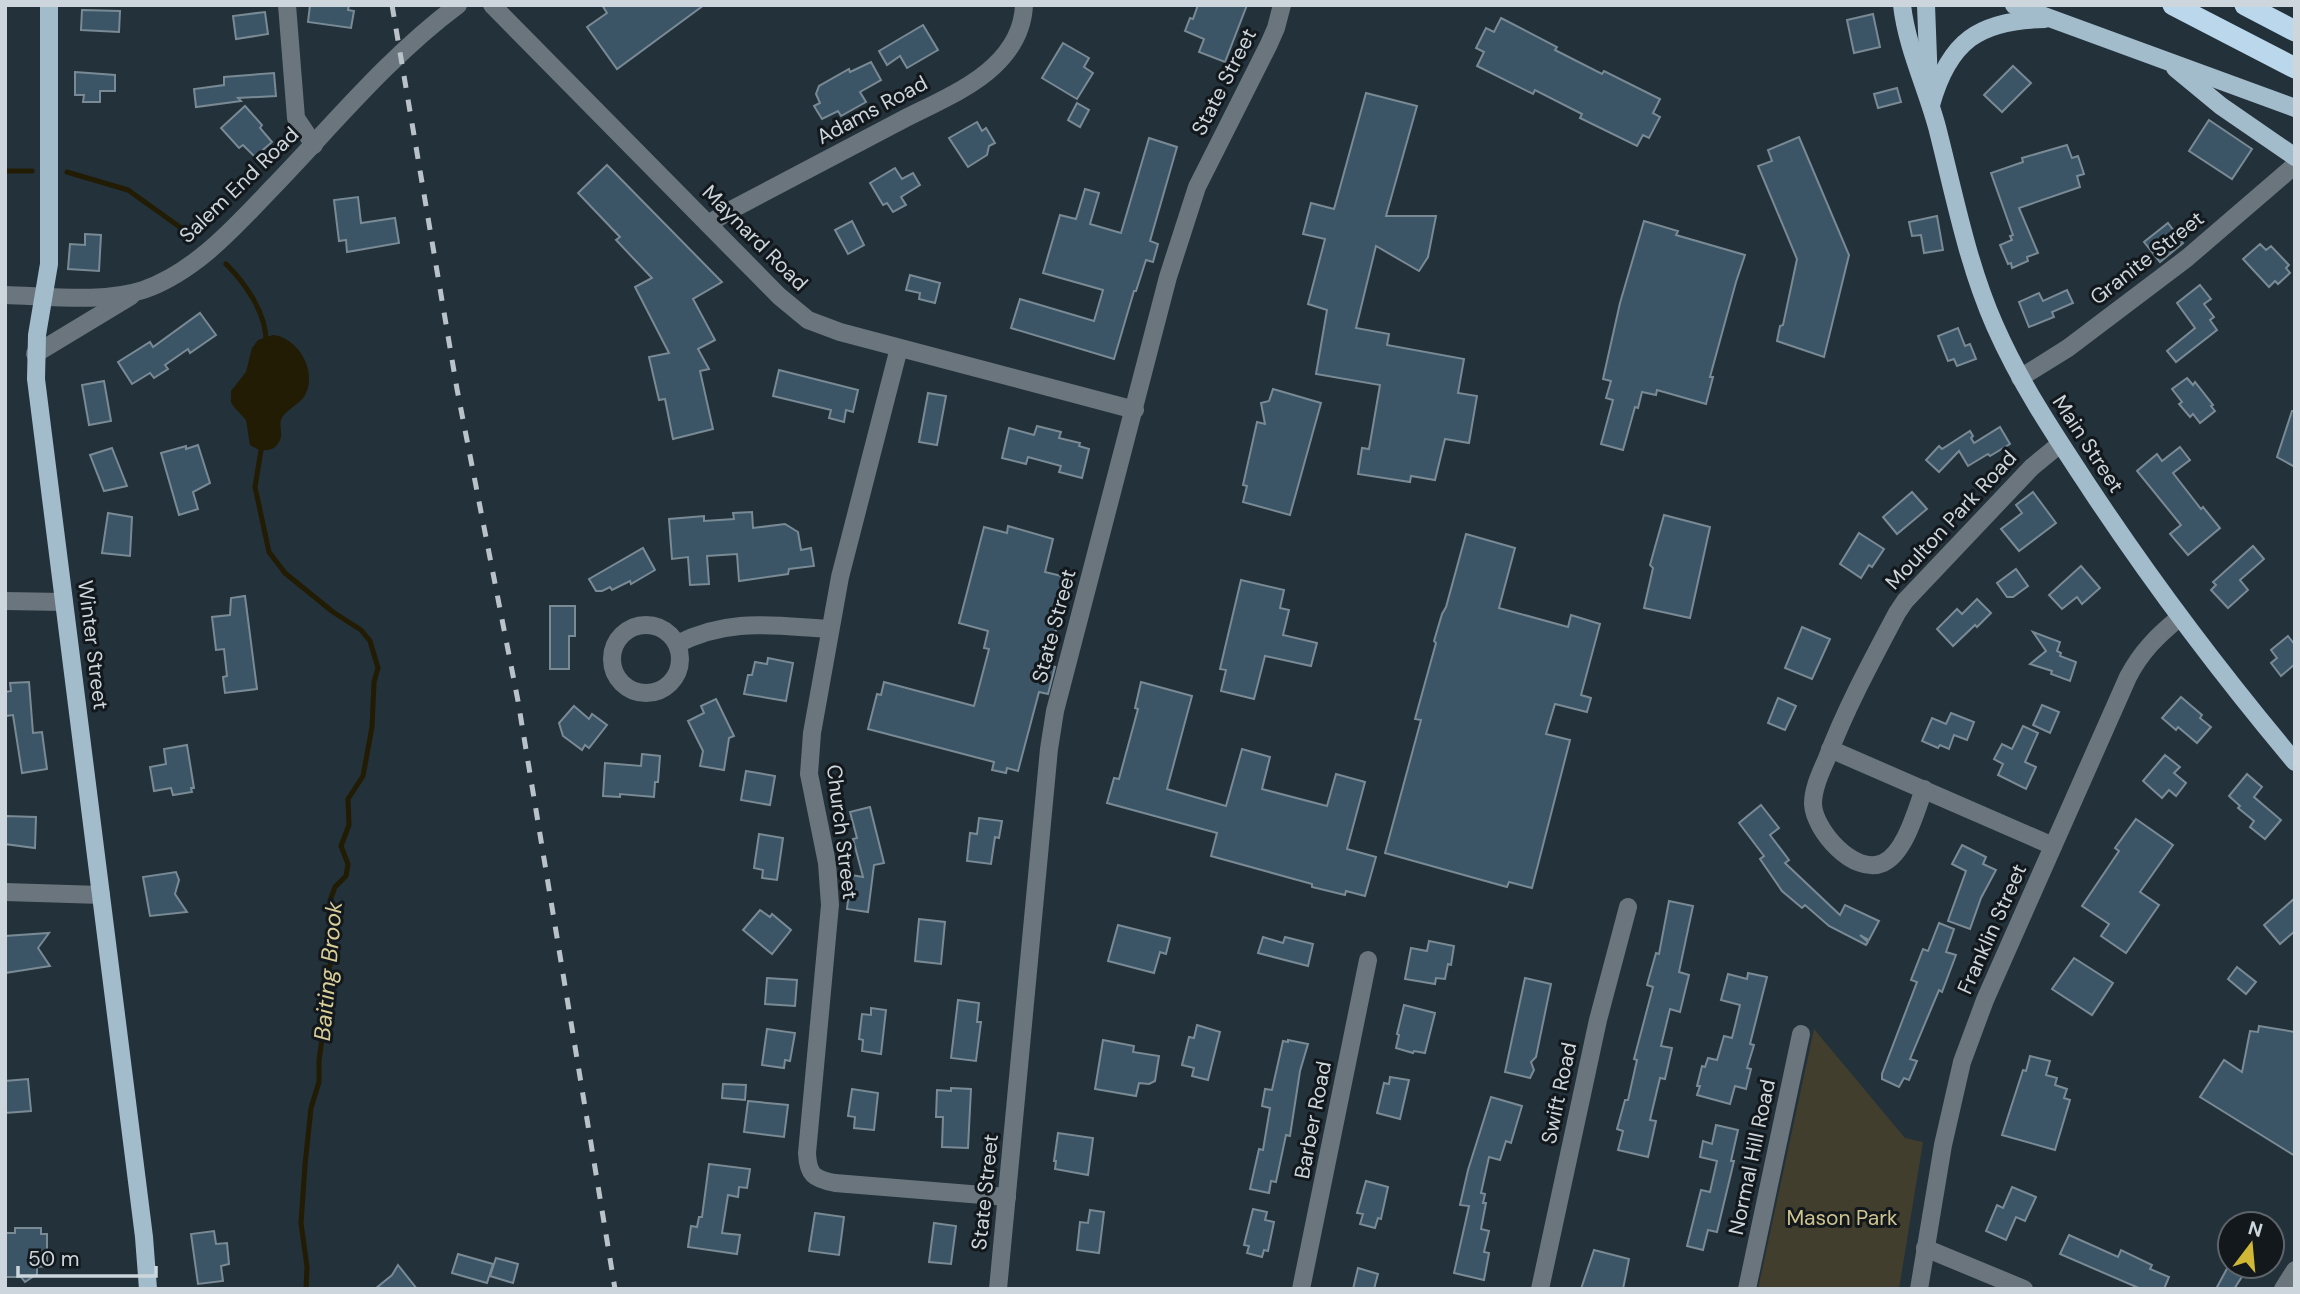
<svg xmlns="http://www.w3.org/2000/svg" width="2300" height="1294" viewBox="0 0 2300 1294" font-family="'DM Sans',sans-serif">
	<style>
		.green { fill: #423e2e }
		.water { fill: #211c03 }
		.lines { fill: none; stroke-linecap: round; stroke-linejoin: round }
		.stream { stroke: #211c03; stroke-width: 5 }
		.building { fill: #3b5566; stroke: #798a95; stroke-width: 2 }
		.minor { stroke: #6a757d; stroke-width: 18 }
		.major { stroke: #a3bccc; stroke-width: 18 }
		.highway { stroke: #bad7eb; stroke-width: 21 }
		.rail { stroke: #b8c2c8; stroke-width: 5; stroke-dasharray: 12 12; stroke-linecap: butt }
		.labels { text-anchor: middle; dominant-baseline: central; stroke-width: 6; stroke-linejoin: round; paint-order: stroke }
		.street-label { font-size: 21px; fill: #cdd6dc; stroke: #12181c }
		.park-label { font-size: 21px; fill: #d0c48f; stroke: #12181c }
		.water-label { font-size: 23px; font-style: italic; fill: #dace99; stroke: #12181c }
	</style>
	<rect width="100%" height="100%" fill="#23313a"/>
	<polygon class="green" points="1814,1029 1905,1138 1923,1142 1899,1289 1758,1289"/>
	<path class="water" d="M 273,335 C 297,337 317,370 306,393 C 302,403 289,408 283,416 C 278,423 282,430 281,437 C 277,453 261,453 250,445 L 246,420 L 234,407 L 231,402 L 231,391 L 246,372 L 252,348 L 258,340 Z"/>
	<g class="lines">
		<g class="stream">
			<polyline points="5,171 32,171"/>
			<polyline points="67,172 128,190 191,235"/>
			<path d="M 226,264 C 246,284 267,314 266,343"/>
			<polyline points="262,444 255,487 269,552 285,573 333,612 361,630 370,641 378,668 374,682 372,727 363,776 348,799 349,825 341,846 348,864 346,876 335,887 331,898 329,913 334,922 332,960 324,981 324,1002 328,1011 323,1031 319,1061 319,1082 311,1108 305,1165 301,1223 307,1267 306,1289"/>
		</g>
	</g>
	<g class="building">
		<polygon points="310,5 349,5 348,10 354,11 351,28 308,22"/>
		<polygon points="602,5 704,5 617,69 587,27 607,13"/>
		<polygon points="1198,5 1247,5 1225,62 1199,52 1204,39 1185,31 1190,18 1193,19"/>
		<polygon points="82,10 120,11 119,32 81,30"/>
		<polygon points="265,12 268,34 236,39 233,16"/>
		<polygon points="1873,14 1880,47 1854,53 1847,20"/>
		<polygon points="1501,18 1557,47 1555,50 1602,74 1604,71 1660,99 1653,113 1660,117 1649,138 1643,135 1637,146 1580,118 1582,114 1535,90 1533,94 1477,66 1484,52 1476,48 1486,28 1494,32"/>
		<polygon points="923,25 938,50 907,68 900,56 887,65 879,51"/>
		<polygon points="1063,43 1089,58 1084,67 1093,73 1077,99 1042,78"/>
		<polygon points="871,62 881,80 860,92 866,102 841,116 838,111 822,119 814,106 820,103 816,94 819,86 849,69 850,72"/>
		<polygon points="2013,66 2031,83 2002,112 1984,95"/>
		<polygon points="75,72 115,75 115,91 100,91 100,102 83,102 84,95 75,95"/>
		<polygon points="274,73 276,96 238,98 241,101 196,107 194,89 224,85 224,77"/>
		<polygon points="1897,88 1901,102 1878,108 1874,94"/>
		<polygon points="1366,93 1417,106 1386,216 1436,216 1428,257 1419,271 1376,246 1356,328 1389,334 1387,345 1464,359 1458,393 1477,396 1469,443 1445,439 1435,480 1411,476 1410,482 1358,474 1362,448 1369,449 1380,385 1316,374 1327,310 1308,304 1325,239 1303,234 1311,203 1334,209"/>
		<polygon points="1077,103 1089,110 1080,127 1068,120"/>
		<polygon points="245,106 262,125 260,128 272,142 255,157 243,145 239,148 221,128"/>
		<polygon points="2209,120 2252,149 2232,179 2189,151"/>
		<polygon points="977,122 982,131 986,128 995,143 989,146 987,155 968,167 949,138"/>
		<polygon points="1799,137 1849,255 1824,357 1777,341 1780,326 1783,325 1797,259 1758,166 1772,161 1768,150"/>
		<polygon points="1149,138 1177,147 1150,241 1158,244 1153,262 1146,260 1136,291 1134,291 1114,359 1011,328 1020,299 1094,321 1103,290 1043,273 1060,215 1076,219 1085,189 1099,193 1090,224 1121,233"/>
		<polygon points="2067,145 2072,158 2078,156 2084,174 2077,176 2080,187 2019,208 2038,253 2027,257 2028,261 2012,268 2011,263 2008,264 2000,245 2012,240 2010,236 2013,235 1991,173 2023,162 2022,158"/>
		<polygon points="607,165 722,282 693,299 715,340 698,349 709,369 700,371 713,429 673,439 665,399 659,400 649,357 669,353 635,287 652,278 616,240 620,237 578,193"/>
		<polygon points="895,168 902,179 913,173 920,185 901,197 906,205 893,212 887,203 883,205 870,183"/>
		<polygon points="358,197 361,223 395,218 399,243 347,252 346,240 339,241 334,200"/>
		<polygon points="1937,216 1943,250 1924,253 1921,235 1912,236 1909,222"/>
		<polygon points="852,221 864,245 848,254 835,230"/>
		<polygon points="1644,221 1678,231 1676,235 1745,255 1736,282 1710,377 1713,377 1706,404 1657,390 1656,395 1642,392 1638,408 1635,407 1623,450 1601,444 1613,400 1606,398 1611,381 1603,379 1620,303"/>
		<polygon points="2168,223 2183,243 2160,262 2144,242"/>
		<polygon points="85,234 101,235 99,271 68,269 70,244 85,245"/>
		<polygon points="2260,244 2266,250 2271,246 2289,265 2286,268 2290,273 2278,284 2275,281 2269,287 2243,259"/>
		<polygon points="910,275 940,283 935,303 919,299 920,293 906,290"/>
		<polygon points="2200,285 2211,299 2204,304 2214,317 2210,320 2217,330 2176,362 2167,351 2195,328 2177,303"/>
		<polygon points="2067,290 2073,303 2052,312 2054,317 2029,327 2019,302 2039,293 2043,301"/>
		<polygon points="200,313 216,335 190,353 188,349 165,365 168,369 154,378 150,373 132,384 118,362 150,342 153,347"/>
		<polygon points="1958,328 1965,346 1970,344 1976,359 1957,366 1954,359 1948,361 1938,336"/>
		<polygon points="779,370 858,390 853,412 846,410 844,422 829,418 831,410 773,396"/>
		<polygon points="2187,378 2193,385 2195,382 2213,405 2211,406 2215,411 2200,423 2193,414 2190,417 2179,404 2182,402 2172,389"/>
		<polygon points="104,381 111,421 89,425 82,385"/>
		<polygon points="1273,389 1321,403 1290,515 1243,502 1247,486 1243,485 1257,422 1265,424 1261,403 1269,401"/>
		<polygon points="928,393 946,396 937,445 919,442"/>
		<polygon points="2292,411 2295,411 2295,467 2277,457"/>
		<polygon points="1037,426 1061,432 1059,438 1080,443 1079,446 1089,449 1082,478 1059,472 1061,466 1028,457 1026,464 1002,458 1009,428 1034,435"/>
		<polygon points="2000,427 2010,444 1990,456 1988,454 1968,466 1959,451 1939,472 1926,460 1939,446 1942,449 1970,431 1973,436 1971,438 1974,443"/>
		<polygon points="198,445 210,483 193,492 198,509 179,515 161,453 186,446 186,449"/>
		<polygon points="2180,447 2190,460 2173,473 2201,509 2203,507 2220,528 2188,555 2170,534 2181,525 2137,471 2157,454 2162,461"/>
		<polygon points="112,448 127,486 104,491 90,455"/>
		<polygon points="1912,492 1927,509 1897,534 1883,517"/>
		<polygon points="2033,492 2056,523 2019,551 2001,529 2022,513 2016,505"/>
		<polygon points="752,512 753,528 785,524 798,532 801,550 811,548 814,566 789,569 788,574 739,581 737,554 707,556 709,584 690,585 688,557 672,559 669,519 704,516 704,521 734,519 733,513"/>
		<polygon points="108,513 132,517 130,556 102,553"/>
		<polygon points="1664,515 1710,527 1690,618 1644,608 1653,568 1650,565"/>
		<polygon points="1008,526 1053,539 1045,572 1074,579 1069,599 1064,598 1047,665 1055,667 1048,694 1039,692 1018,771 1007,768 1006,773 992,770 994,762 868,729 877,694 881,695 884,682 974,706 989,649 984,648 988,631 959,623 984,527 1007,533"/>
		<polygon points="1859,533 1884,549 1872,567 1869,565 1861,578 1840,564"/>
		<polygon points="1466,534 1515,548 1499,608 1568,627 1571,615 1600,624 1581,695 1591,698 1587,712 1555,704 1546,734 1570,740 1532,888 1509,882 1507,887 1385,853 1421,720 1415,719 1436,643 1434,641 1442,614 1446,607"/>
		<polygon points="2253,546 2264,559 2240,580 2248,590 2228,608 2211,590 2216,585 2213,582"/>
		<polygon points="643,548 655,570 631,584 630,581 612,590 610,587 602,591 596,591 589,579"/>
		<polygon points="2081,566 2100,588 2082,604 2077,597 2062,609 2049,595"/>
		<polygon points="2016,569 2028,586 2013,597 2007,597 1997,583"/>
		<polygon points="1241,580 1284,590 1280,608 1289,610 1283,635 1317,643 1311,666 1265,656 1254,699 1221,691 1226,670 1220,669"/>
		<polygon points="245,596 257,689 225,693 223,677 227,676 224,649 216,650 212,617 230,615 231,598"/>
		<polygon points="1977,599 1991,613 1977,627 1975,625 1953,646 1937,629 1957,609 1962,614"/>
		<polygon points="550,606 575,606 575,636 569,636 569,669 550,669"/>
		<polygon points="1802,627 1830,639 1812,679 1785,668"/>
		<polygon points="2033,632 2060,642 2057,651 2061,653 2060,656 2076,662 2070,681 2051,674 2052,671 2030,664 2046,651"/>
		<polygon points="2288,636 2295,645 2295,664 2281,676 2271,663 2277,658 2271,650"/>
		<polygon points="768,658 793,663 786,701 744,694 748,675 752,675 755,662 767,664"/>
		<polygon points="29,682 33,733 42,732 47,769 22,773 13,715 5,716 5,692 11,691 10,683"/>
		<polygon points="1141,682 1192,696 1167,789 1226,806 1242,749 1270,757 1262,789 1327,806 1336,774 1365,782 1347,849 1376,857 1365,896 1346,891 1345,895 1312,887 1312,884 1211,856 1217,833 1107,803 1114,778 1119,779 1138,709 1135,708"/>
		<polygon points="2181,697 2202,715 2200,718 2211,727 2197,743 2178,727 2176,730 2162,718"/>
		<polygon points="1778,698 1796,706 1785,730 1768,723"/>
		<polygon points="716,699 734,736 729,738 724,770 700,766 703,751 688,721 704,713 701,706"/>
		<polygon points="2042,705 2059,712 2050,733 2033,725"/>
		<polygon points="574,706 589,719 592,714 607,725 589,748 585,745 582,750 563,736 559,723"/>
		<polygon points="1951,713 1974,722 1967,740 1954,735 1949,749 1940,745 1938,748 1922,741 1932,718 1946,724"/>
		<polygon points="2023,726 2038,733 2025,762 2036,767 2026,789 1998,775 2003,764 1994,759 2002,744 2012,749"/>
		<polygon points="187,745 194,788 191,788 192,792 173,795 171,788 154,791 150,767 166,764 164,749"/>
		<polygon points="642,754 660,756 658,782 655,782 654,797 620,794 620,797 603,796 605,763 641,766"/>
		<polygon points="2165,755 2180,767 2174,773 2186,783 2176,796 2169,790 2162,798 2143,781"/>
		<polygon points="746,771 775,776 770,805 741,800"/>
		<polygon points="2247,774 2262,787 2254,797 2281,820 2265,839 2250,827 2254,821 2238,808 2240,806 2229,796"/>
		<polygon points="1761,805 1779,828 1770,835 1789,860 1785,863 1840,915 1845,905 1879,921 1869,940 1860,935 1868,942 1866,945 1829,926 1805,905 1802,908 1782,891 1760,859 1764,856 1739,823"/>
		<polygon points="870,807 884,863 874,865 868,912 847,909 851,875 863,877 853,839 857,838 850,812"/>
		<polygon points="5,816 36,817 35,848 5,844"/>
		<polygon points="979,818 1002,821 999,838 995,837 991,864 967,861 970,833 977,834"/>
		<polygon points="2136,819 2173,845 2140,892 2159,905 2126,953 2101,936 2109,924 2082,906 2119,851 2115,848"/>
		<polygon points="759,834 783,838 777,880 762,878 763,870 754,868"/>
		<polygon points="1962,845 1986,857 1983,864 1996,870 1981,898 1970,929 1948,921 1966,871 1952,864"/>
		<polygon points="176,872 179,880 175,894 187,912 150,916 143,877"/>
		<polygon points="2295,898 2295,931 2280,944 2264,925"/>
		<polygon points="1669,901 1693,906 1679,972 1689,975 1680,1012 1670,1009 1661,1046 1672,1048 1665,1079 1660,1078 1650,1120 1656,1121 1648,1157 1618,1150 1623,1131 1617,1129 1625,1100 1628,1100 1637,1060 1634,1059 1653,987 1647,985 1656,953 1659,954"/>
		<polygon points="760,910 770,917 772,914 791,930 772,954 743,930"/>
		<polygon points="919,919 945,922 941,964 915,961"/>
		<polygon points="1939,923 1954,929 1946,952 1956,955 1942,992 1939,990 1910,1059 1917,1061 1909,1080 1904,1078 1899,1087 1882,1079 1882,1074 1917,982 1911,980 1923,949 1928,951"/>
		<polygon points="1118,925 1170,938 1166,954 1160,952 1154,973 1108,961"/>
		<polygon points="49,933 38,948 50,966 5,973 5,936"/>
		<polygon points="1263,937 1283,943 1285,937 1313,944 1308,966 1258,953"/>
		<polygon points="1429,941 1454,946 1451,965 1448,964 1445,979 1436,978 1435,984 1405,979 1411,948 1427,951"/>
		<polygon points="2074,958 2113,983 2092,1015 2052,989"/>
		<polygon points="2237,967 2256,982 2246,994 2228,979"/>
		<polygon points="1748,973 1767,977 1750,1044 1754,1045 1747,1068 1751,1069 1746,1089 1735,1086 1730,1104 1697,1095 1700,1086 1697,1086 1702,1066 1705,1067 1708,1058 1717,1060 1724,1036 1732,1038 1740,1005 1721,1000 1728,974 1747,979"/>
		<polygon points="767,978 797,980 795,1006 765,1004"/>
		<polygon points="1525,978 1551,984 1536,1057 1531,1062 1534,1070 1530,1078 1505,1072"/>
		<polygon points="958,1000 979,1003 977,1022 981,1022 976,1061 951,1058"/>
		<polygon points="1404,1005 1435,1013 1425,1053 1414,1051 1413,1053 1396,1048 1399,1035 1397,1034"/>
		<polygon points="871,1008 886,1010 881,1054 862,1051 863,1040 859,1039 862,1014 871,1015"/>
		<polygon points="1197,1025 1220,1032 1208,1080 1192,1076 1194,1068 1182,1065 1189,1037 1194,1038"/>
		<polygon points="2259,1026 2295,1032 2295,1156 2200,1097 2224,1060 2242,1072 2250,1031 2258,1032"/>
		<polygon points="767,1029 795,1033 790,1061 785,1060 784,1068 762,1065"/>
		<polygon points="1103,1040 1134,1046 1133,1052 1159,1056 1155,1081 1149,1084 1139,1083 1136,1096 1095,1089"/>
		<polygon points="1288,1040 1308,1044 1300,1071 1290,1136 1286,1135 1276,1182 1271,1181 1269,1193 1250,1189 1259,1149 1263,1150 1270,1108 1262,1106 1265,1089 1272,1090 1283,1041 1288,1042"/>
		<polygon points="2030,1056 2050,1061 2046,1075 2057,1078 2055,1085 2067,1089 2064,1098 2070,1100 2055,1150 2002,1135 2023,1070 2026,1071"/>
		<polygon points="1390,1077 1409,1080 1400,1119 1377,1113 1384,1083 1389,1084"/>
		<polygon points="28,1079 31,1111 5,1113 5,1081"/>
		<polygon points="723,1084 746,1085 745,1100 722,1098"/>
		<polygon points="951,1088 971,1089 968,1148 942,1147 943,1117 936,1117 937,1090 951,1091"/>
		<polygon points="852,1089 878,1093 874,1130 854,1128 855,1117 848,1116"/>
		<polygon points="1491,1097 1522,1106 1511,1143 1506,1141 1500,1160 1489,1157 1481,1193 1485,1194 1483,1203 1486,1203 1481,1229 1489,1231 1484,1252 1489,1253 1484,1280 1454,1273 1469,1206 1460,1205 1468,1170"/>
		<polygon points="748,1101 788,1105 784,1137 744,1132"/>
		<polygon points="1716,1125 1738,1130 1731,1161 1734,1161 1717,1232 1708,1230 1703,1250 1687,1246 1701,1190 1710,1192 1717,1161 1700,1157 1703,1141 1712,1144"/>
		<polygon points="1058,1133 1093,1138 1088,1175 1055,1169 1056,1161 1054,1161"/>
		<polygon points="709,1164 750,1169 747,1188 739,1187 738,1197 728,1195 722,1233 740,1235 737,1254 688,1247 691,1226 697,1227 699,1217 702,1217"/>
		<polygon points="1366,1181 1388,1187 1381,1219 1378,1218 1375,1228 1360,1224 1363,1214 1357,1213"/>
		<polygon points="2012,1187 2036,1197 2025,1221 2016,1217 2006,1240 1986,1231 1997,1205 2003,1208"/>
		<polygon points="1253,1209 1267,1212 1265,1220 1274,1222 1268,1251 1264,1250 1262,1257 1247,1253 1249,1246 1244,1245"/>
		<polygon points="1090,1210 1104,1212 1099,1253 1077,1250 1080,1222 1088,1223"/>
		<polygon points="815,1213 844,1217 839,1255 809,1251"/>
		<polygon points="934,1223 956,1226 951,1264 929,1262"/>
		<polygon points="15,1228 41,1228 41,1234 47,1234 47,1266 37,1267 37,1274 25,1282 21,1277 5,1277 5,1233 15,1233"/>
		<polygon points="214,1231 216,1244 227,1243 229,1264 221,1266 223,1281 198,1284 191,1234"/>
		<polygon points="2069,1235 2118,1257 2121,1250 2152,1265 2150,1269 2169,1277 2164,1289 2141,1289 2060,1254"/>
		<polygon points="1594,1250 1629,1259 1623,1289 1581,1289"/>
		<polygon points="458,1254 493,1264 487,1283 452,1273"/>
		<polygon points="496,1258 518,1264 513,1283 490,1276"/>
		<polygon points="2230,1263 2230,1266 2235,1266 2245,1272 2234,1289 2216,1289"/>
		<polygon points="398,1265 417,1289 375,1289 392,1275"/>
		<polygon points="1358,1268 1378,1274 1374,1289 1353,1289"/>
	</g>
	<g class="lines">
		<g class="minor">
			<polyline points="287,5 296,118 314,145"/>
			<polyline points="492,5 779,296 808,320 840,332 1135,410"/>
			<path d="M 708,224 L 731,210 C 788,180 845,150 902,120 C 931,105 970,89 994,66 C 1011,50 1023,29 1024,5"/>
			<path d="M 5,295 C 47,296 104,303 143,290 C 195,272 235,227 272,188 C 332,126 388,57 458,5"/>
			<path d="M 899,348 L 840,577 L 812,733 L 809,774 L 827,863 L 830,905 L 807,1153 C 808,1175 814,1179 835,1183 L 1007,1197"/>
			<polyline points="35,354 131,296"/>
			<polyline points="2020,378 2068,348 2187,258 2295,165"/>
			<polyline points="5,601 64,602"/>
			<circle cx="646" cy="659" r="34"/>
			<path d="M 677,644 C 730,617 773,626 830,629"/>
			<polyline points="1830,749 2053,846"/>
			<path d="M 1924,789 C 1916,811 1905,853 1883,863 C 1854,876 1814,830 1813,804 C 1813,788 1821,772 1827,758 C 1846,708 1872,660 1897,613 L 1905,601 L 2032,467 L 2060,444"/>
			<polyline points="5,892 101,895"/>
			<polyline points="1925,1248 2024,1289"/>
			<polyline points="998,1289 1049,749 1055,711 1168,277 1197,187 1269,44 1276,28 1282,5"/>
			<polyline points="1301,1289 1368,960"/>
			<polyline points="1540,1289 1598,1020 1628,907"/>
			<polyline points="1747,1289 1801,1034"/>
			<path d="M 1919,1289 L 1943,1145 L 1962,1062 L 1985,1000 L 2128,677 C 2141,652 2157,636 2179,618"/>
			<polyline points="2283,1289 2295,1270"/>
		</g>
		<g class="major">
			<polyline points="49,5 49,264 37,335 36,379 144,1237 148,1289"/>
			<path d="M 1902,5 C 1907,48 1926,86 1937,127 C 1954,193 1967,263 1995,326 C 2021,385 2056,437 2091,490 C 2154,585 2222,675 2295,762"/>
			<polyline points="1926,5 1929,84"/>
			<polyline points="2014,5 2295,108"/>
			<polyline points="2175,68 2221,106 2295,157"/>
			<path d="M 1931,105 C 1949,41 1979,20 2045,19"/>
		</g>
		<g class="highway">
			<polyline points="2173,5 2295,68"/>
			<polyline points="2245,5 2295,31"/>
		</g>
		<polyline class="rail" points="392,5 457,389 518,701 615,1289"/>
	</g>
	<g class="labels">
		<g class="street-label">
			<text transform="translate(1224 82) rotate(-63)">State Street</text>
			<text transform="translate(872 110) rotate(-28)">Adams Road</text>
			<text transform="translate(239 185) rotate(-44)">Salem End Road</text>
			<text transform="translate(755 238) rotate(45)">Maynard Road</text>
			<text transform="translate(2147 258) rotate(-38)">Granite Street</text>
			<text transform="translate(2088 444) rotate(57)">Main Street</text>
			<text transform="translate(1951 520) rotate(-47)">Moulton Park Road</text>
			<text transform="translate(1054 626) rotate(-75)">State Street</text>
			<text transform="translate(93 645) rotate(83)">Winter Street</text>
			<text transform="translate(842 832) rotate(83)">Church Street</text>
			<text transform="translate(1992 929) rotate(-66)">Franklin Street</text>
			<text transform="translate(1559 1093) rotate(-78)">Swift Road</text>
			<text transform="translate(1313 1120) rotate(-79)">Barber Road</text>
			<text transform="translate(1752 1157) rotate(-78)">Normal Hill Road</text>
			<text transform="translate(985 1192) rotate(-84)">State Street</text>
		</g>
		<g class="park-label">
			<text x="1842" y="1218">Mason Park</text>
		</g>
		<g class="water-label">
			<text transform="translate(328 971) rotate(-85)">Baiting Brook</text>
		</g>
	</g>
	<rect width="2300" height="1294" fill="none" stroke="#cdd6dc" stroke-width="14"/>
	<g transform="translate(2251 1245) rotate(16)"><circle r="33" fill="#12181c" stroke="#5d6469" stroke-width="2"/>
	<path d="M0-5L12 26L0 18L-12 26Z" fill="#d1b736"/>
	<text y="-10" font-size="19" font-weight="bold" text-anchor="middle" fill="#cdd6dc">N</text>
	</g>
	<path d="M18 1266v10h138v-10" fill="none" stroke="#cdd6dc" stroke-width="3.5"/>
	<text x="28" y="1266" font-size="21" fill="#cdd6dc" stroke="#12181c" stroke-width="5" paint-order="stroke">50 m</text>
</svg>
